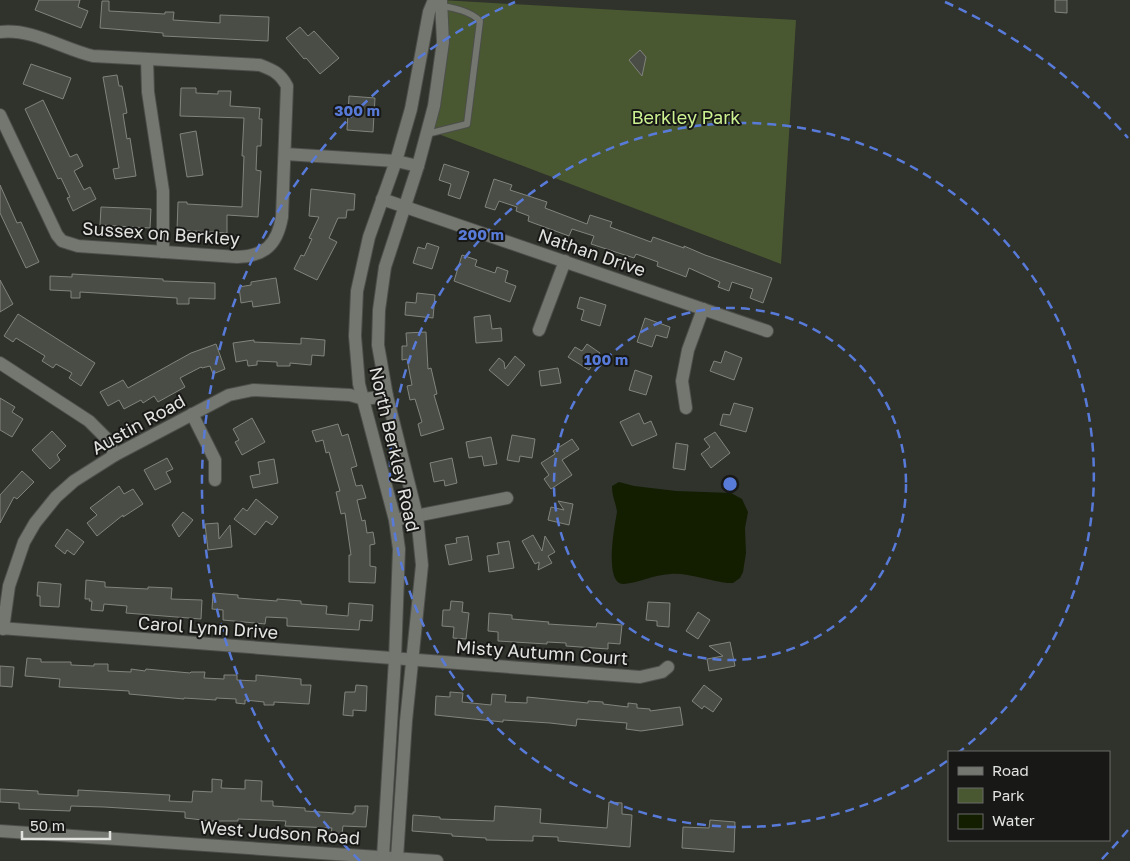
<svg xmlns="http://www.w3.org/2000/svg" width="1130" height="861" viewBox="0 0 1130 861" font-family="'Golos Text',sans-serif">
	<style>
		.green { fill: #495830 }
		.water { fill: #131e00 }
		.building { fill: #4a4c46; stroke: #81837d }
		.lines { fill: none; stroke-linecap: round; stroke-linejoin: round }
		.lane-casing { stroke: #4c4e4a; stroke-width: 8 }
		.street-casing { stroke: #4c4e4a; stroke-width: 14 }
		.lane { stroke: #747670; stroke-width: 6 }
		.street { stroke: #747670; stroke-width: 12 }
		.ring { fill: none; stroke: #587bda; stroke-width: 2.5; stroke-dasharray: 9 6 }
		.labels { text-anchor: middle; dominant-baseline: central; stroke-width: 4; stroke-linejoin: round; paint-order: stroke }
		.park-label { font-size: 18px; fill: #ccf190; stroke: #181917 }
		.street-label { font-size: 18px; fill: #e1e3df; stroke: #181917 }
		.centre { fill: #587bda; stroke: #181917; stroke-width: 2.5 }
		.ring-label { font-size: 15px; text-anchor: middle; font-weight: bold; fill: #587bda; stroke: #181917; stroke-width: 4; stroke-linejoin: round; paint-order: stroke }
	</style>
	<rect width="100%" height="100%" fill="#30322c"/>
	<polygon class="green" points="441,0 796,20 781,264 428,130"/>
	<path class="water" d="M 619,482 L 634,486 L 676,491 L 731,493 L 742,499 L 748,512 L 745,528 L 746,553 L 743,572 L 740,578 L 733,583 L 727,583 C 710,581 686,572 670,574 C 654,575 637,583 624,584 C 603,585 615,524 617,512 C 616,503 612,497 612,486 Z"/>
	<g class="building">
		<polygon points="39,0 80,0 78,7 88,11 81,28 35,10"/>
		<polygon points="1055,0 1067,0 1067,13 1055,12"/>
		<polygon points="102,1 109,1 109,11 165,14 165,12 174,12 173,20 220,23 220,15 269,17 268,41 163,36 163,33 100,28"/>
		<polygon points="300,27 308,36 314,31 339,58 320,74 306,58 304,59 286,38"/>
		<polygon points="640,50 646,57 642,76 629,60"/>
		<polygon points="31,64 71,78 63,99 23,84"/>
		<polygon points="117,75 119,86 122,86 127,113 123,114 127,139 130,138 136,176 115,179 113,169 119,168 103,77"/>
		<polygon points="181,88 196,88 196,93 218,94 218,91 231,91 230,106 260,108 259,119 262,119 261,146 257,146 256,170 261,171 258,217 227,215 227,233 177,230 178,202 187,202 187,204 242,207 244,156 242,156 244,118 180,116"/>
		<polygon points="349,96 375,98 373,132 347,130"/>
		<polygon points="43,100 70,157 77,154 83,166 74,171 84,190 90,187 96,199 73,211 67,198 70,197 61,178 58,179 25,109"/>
		<polygon points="196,131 203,175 187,177 180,134"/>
		<polygon points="444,164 469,172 460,199 448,195 451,184 439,180"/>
		<polygon points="494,179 512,185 510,190 547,202 545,208 587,224 590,215 612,222 610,227 651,242 653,237 684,248 684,246 705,255 772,278 763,303 750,298 753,289 732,282 729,291 718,287 720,282 689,268 686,277 657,266 658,262 636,254 634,258 591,244 594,236 572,229 569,236 528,221 529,216 516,211 517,207 499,201 495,210 485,207"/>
		<polygon points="0,185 17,223 21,222 39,262 26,268 0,213"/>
		<polygon points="311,189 355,194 354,210 347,210 346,218 338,218 329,238 337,242 317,280 294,269 301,255 304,256 312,239 309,238 319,217 309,216"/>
		<polygon points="101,207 151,209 150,228 100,225"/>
		<polygon points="427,243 439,247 432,269 413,263 418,247 425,249"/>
		<polygon points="462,255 477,260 475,266 495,273 497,267 508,271 505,282 516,286 510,302 454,281"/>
		<polygon points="72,274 163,279 163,281 215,283 215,299 189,298 189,304 177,304 177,298 80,292 80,298 71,298 71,291 50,290 50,276 72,277"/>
		<polygon points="276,278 280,303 253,307 252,301 241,303 239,287 251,285 251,282"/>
		<polygon points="0,280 13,304 0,312"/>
		<polygon points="417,293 435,295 433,318 405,315 406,302 416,303"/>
		<polygon points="580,297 606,305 600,326 581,320 584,310 577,308"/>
		<polygon points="18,314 95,363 81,386 69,378 72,373 56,364 53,368 42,361 45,356 16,338 13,342 4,336"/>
		<polygon points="490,315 492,329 501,328 502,341 476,343 474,317"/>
		<polygon points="645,318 670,327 667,338 656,335 652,347 637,342"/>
		<polygon points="426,332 428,369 431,368 437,394 434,395 444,429 421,436 418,424 422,422 415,399 410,400 407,386 412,385 407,359 402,360 402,346 407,346 406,333"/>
		<polygon points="301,338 325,340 324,356 312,355 311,365 290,363 290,366 277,366 277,362 257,361 257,365 248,366 247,360 236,362 233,343 254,340 254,342 301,344"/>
		<polygon points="216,344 225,369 213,374 210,366 202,368 201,367 180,378 185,387 158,402 154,396 143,403 141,400 124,409 119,400 108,406 100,392 123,380 128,388 191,353"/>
		<polygon points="587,344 600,353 589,370 568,357 575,347 582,351"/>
		<polygon points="725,351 742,358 734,380 710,371 714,361 721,363"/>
		<polygon points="515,356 525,365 508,386 489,370 499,358 504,362 505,369"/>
		<polygon points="558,368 561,383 541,386 539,371"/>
		<polygon points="635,370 652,376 646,395 629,390"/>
		<polygon points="0,398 15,407 12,412 23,419 12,437 0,430"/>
		<polygon points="734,403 753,408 746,432 720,425 723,414 730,415"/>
		<polygon points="639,413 644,424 651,421 657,435 632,446 620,422"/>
		<polygon points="252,418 265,442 242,455 235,442 239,440 233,429"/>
		<polygon points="338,424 342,436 348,434 357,466 351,468 356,486 362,485 366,498 357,500 362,521 365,520 367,533 373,532 375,544 370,545 370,566 376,567 375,583 349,582 349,555 351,555 345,513 341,514 336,492 340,491 329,452 326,453 323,440 316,442 312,431"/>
		<polygon points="52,431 66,446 57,455 60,460 50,469 32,450"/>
		<polygon points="715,432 730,453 711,468 701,454 710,447 704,439"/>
		<polygon points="512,435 535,439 532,458 520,456 519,462 507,460"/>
		<polygon points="491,437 497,464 484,466 482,456 469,458 466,442"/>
		<polygon points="572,439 579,449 562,460 572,475 551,489 544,479 549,475 541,463 555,454 553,451"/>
		<polygon points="676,443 688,445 685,470 673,468"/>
		<polygon points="167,458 173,469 166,472 171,482 155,490 144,470"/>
		<polygon points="452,458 457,483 445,486 444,480 434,482 430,463"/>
		<polygon points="274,459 278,483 253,488 250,476 260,474 258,462"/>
		<polygon points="22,471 34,482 17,499 14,497 0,523 0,495"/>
		<polygon points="119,486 124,494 133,489 143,504 123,517 123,515 97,536 87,523 97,515 90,508"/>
		<polygon points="256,499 278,517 272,525 266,521 255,535 234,519 243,508 247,511"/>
		<polygon points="558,501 573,504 569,525 548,520 551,507 564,510"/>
		<polygon points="183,512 193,520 179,537 172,525"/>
		<polygon points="218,523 219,539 230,525 232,547 208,550 205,524"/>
		<polygon points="67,529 84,542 74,555 67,550 65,554 55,546"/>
		<polygon points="533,535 542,551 545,536 555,552 548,556 552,563 538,570 539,564 539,562 535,564 522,541"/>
		<polygon points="468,536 472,560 449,565 445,545 457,543 456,538"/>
		<polygon points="509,541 514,568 489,572 487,556 499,554 497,543"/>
		<polygon points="86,580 105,582 105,587 148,589 148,587 172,588 171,599 202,600 201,619 126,613 127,606 104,604 103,611 91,610 92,601 89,601 90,599 85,599"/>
		<polygon points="38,582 61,584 59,607 40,606 40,596 37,596"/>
		<polygon points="213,593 238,595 238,598 277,601 277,599 301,601 301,604 327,606 326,614 348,616 349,603 373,605 372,621 360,620 359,630 287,626 287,618 266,617 265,624 223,620 223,610 212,609"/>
		<polygon points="451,601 463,602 462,612 469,613 466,639 453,638 454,627 442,626 443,610 450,610"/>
		<polygon points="648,602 670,603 669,627 657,626 657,621 646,620"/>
		<polygon points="698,612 710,620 698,639 686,631"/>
		<polygon points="489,613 512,615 512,619 549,622 548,624 596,627 597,623 622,625 620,644 608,643 608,649 566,646 566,643 547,642 547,644 498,641 498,632 488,631"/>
		<polygon points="730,642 735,666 709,671 707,659 723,656 709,646"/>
		<polygon points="27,658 41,659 41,662 71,662 71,665 94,666 94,664 108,664 108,671 131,672 131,669 145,671 146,669 190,673 191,672 205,672 204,678 224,679 224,675 237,675 237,680 256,681 256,675 301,679 301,685 311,685 309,704 274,702 274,705 264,705 264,702 245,700 245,704 236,703 236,699 216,698 216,700 184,698 184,699 129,694 129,691 59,687 60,679 25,676"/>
		<polygon points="0,666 14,667 12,687 0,686"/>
		<polygon points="356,685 367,686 366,711 353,710 353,716 343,715 345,692 355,692"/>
		<polygon points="704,685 722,699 713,712 704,706 702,709 692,701"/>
		<polygon points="450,692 463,693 462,702 491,705 492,694 506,695 505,702 527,703 527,697 588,703 588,701 603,702 603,704 628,707 628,703 637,704 637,708 650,709 650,711 680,707 683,725 641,731 626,729 627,723 577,719 576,726 550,723 503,720 503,722 435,715 436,696 450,697"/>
		<polygon points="212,779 222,780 221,788 245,789 245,780 262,781 261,801 273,801 273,806 305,808 305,811 353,814 353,812 355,812 355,806 368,806 366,827 343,826 342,834 331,833 332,828 285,826 286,821 238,819 238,821 211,821 185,818 185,812 104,807 71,806 70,811 19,809 19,803 0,802 0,789 38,791 38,794 78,796 78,790 170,795 169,801 192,802 193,791 212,792"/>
		<polygon points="609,802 622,803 622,814 632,815 630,847 558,841 558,837 533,836 533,841 486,840 486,838 452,836 452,834 412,831 413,815 440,817 440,819 494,821 495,806 541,809 540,823 607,828"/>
		<polygon points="710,820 735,822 734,852 682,848 683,827 709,828"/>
	</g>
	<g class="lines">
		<defs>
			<path id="lane" d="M 427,134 L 467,124 L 480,21 C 470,11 454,8 442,6"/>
			<g id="street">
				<path d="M 0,32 C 32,28 63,49 93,56 L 260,65 C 273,70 280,73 287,86 L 282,217 C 277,245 265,256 237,257 L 78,246 L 62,241 L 57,235 L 0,115"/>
				<polyline points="147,59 148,92 163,191 163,252"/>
				<polyline points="285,154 396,161 418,166"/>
				<polyline points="382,199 767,331"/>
				<polyline points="539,330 565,261"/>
				<polyline points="0,363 89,421 107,439 115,455"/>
				<polyline points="686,408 682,381 688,350 703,309"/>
				<polyline points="192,414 215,460 215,480"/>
				<polyline points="395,520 507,498"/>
				<polyline points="0,628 640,677 662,672 668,667"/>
				<polyline points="3,629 9,586 24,542 35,523 56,497 74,481 115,455 229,395 253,390 350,395 364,399 387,396"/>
				<polyline points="0,831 437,861"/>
				<polyline points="383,857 395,659 399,549 395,520 359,384 355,336 357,291 369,237 396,161 411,109 429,12 434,0"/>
				<polyline points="397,858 406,721 422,565 417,516 387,396 378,345 379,310 385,267 418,166 434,106 443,42 441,0"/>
			</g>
		</defs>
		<use href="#lane" class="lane-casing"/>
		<use href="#street" class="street-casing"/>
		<use href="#lane" class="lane"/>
		<use href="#street" class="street"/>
	</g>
	<g class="ring">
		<circle cx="730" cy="484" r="176"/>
		<path d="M947 761A352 352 0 1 1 959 752"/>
		<path d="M1128 830A528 528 0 0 1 1100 861M360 861A528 528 0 0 1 515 2M945 2A528 528 0 0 1 1128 138"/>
	</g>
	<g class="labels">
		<g class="park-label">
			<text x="686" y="117">Berkley Park</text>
		</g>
		<g class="street-label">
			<text transform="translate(161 233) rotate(4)">Sussex on Berkley</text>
			<text transform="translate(592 252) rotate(19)">Nathan Drive</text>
			<text transform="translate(138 424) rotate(-29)">Austin Road</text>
			<text transform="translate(395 449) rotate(77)">North Berkley Road</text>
			<text transform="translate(208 627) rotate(4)">Carol Lynn Drive</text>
			<text transform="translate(542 652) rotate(4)">Misty Autumn Court</text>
			<text transform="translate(280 832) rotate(4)">West Judson Road</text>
		</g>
	</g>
	<circle cx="730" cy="484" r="8" class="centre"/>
	<g class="ring-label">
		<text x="357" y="116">300 m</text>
		<text x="481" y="240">200 m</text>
		<text x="606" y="365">100 m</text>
	</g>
	<rect x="948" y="751" width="162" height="90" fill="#181917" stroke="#686a67"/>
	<rect x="958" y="767" width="25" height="8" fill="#747670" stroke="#686a67"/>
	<text x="992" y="776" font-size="15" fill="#e1e3df">Road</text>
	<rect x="958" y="788" width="25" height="15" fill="#495830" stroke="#686a67"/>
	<text x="992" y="801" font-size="15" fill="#e1e3df">Park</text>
	<rect x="958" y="814" width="25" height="15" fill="#131e00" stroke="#686a67"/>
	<text x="992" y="826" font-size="15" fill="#e1e3df">Water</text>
	<path d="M22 831v8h88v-8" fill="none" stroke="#e1e3df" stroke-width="2.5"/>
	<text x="30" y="831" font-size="15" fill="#e1e3df" stroke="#181917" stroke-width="4" paint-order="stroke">50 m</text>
</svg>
